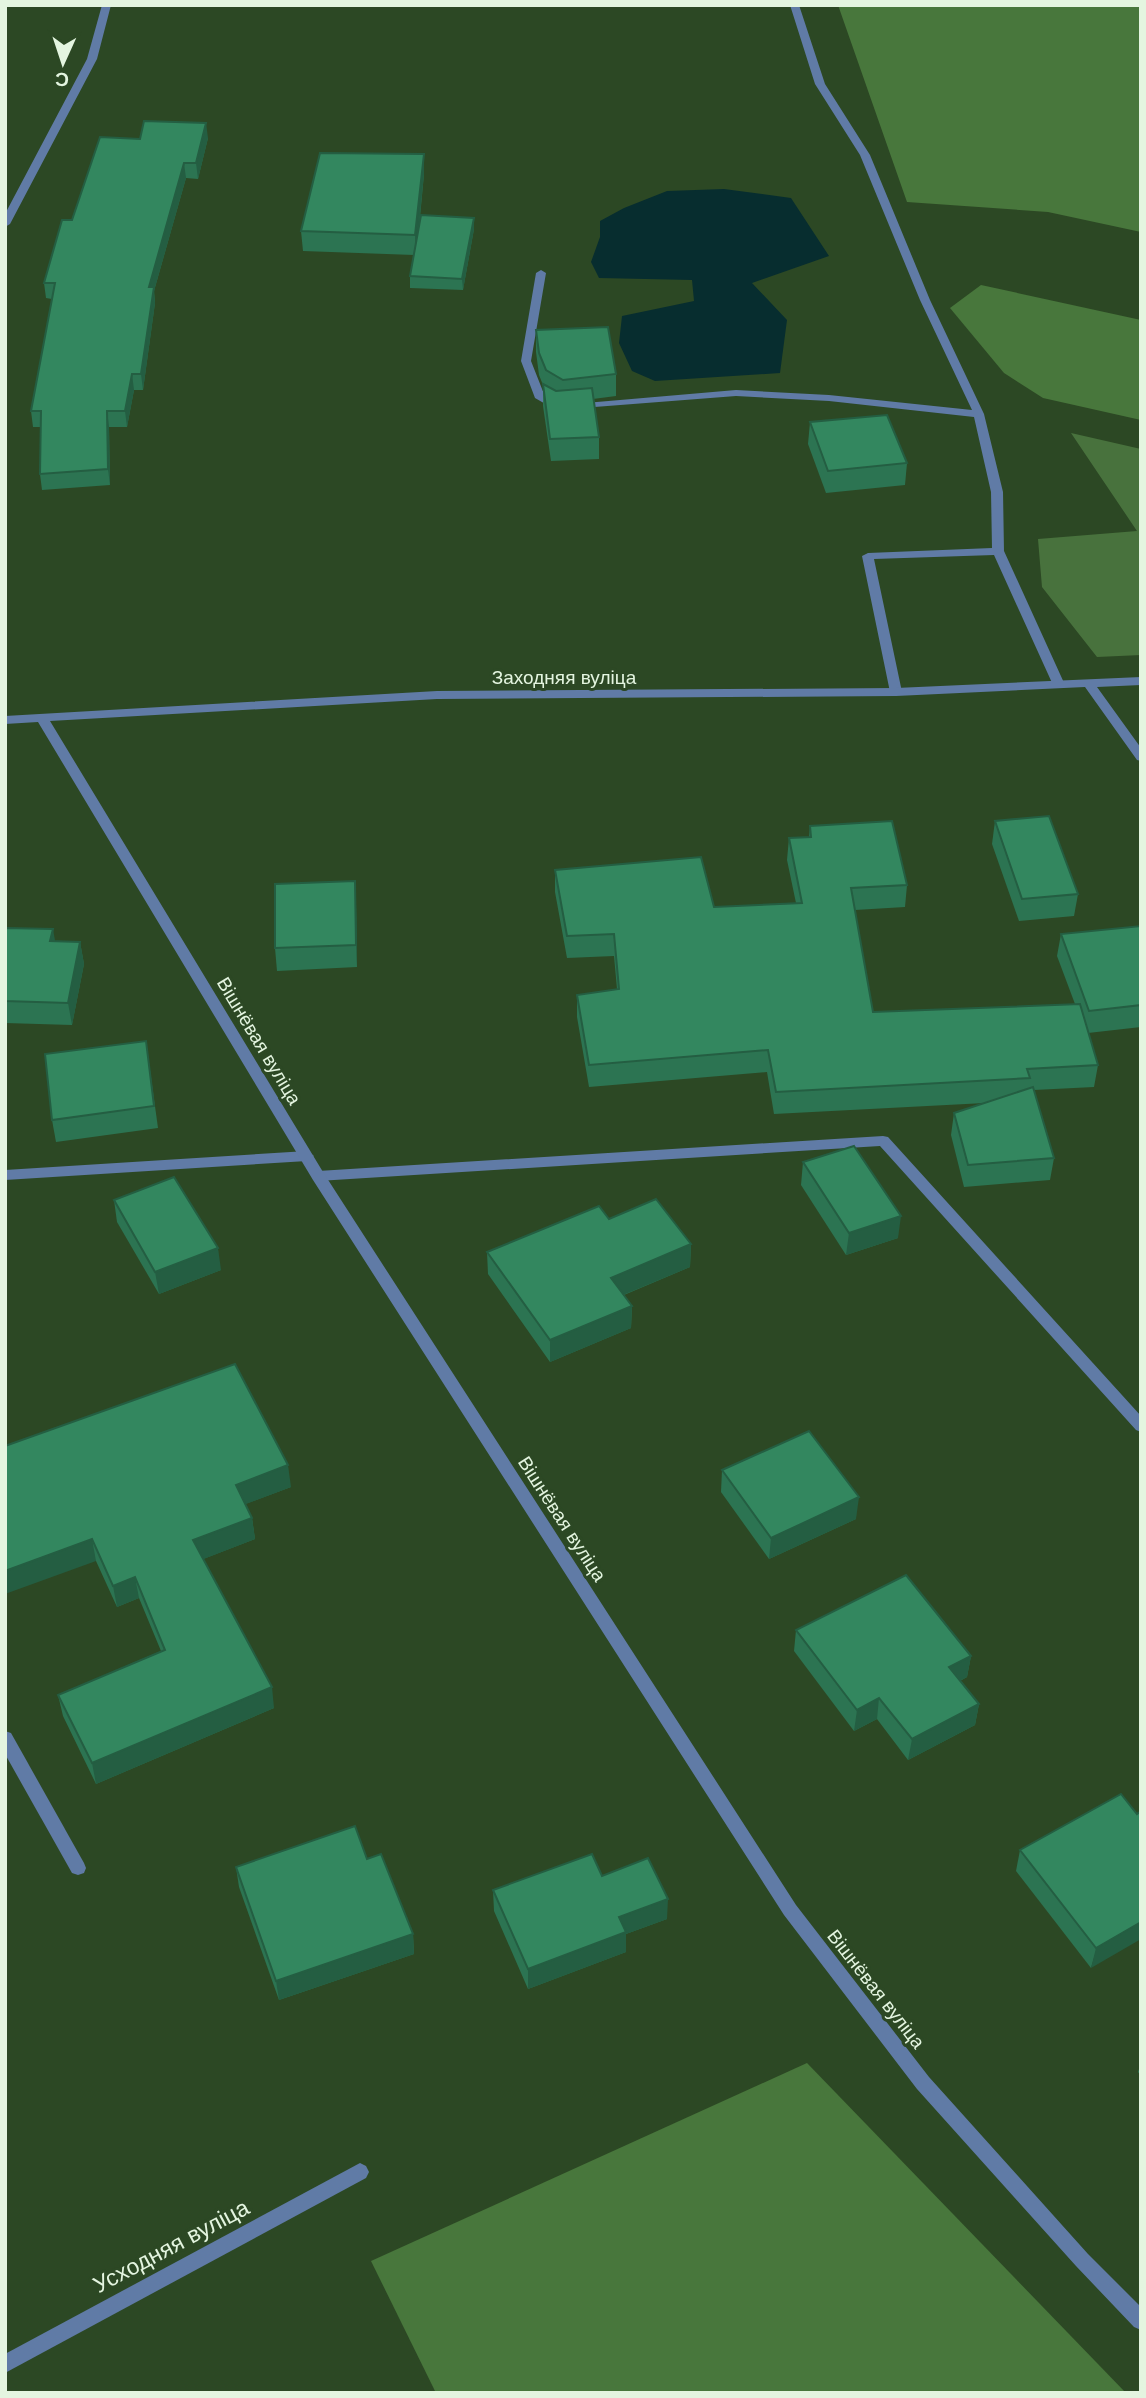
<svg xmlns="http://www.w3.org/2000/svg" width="1146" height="2398" viewBox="0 0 1146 2398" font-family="Helvetica,sans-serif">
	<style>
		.green { fill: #48723d }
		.forest { fill: #48773c }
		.water { fill: #072d2f }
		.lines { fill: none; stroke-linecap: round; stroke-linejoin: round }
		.lane { fill: #607ba6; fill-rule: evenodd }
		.street { fill: #607ba6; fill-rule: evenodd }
		.wall { fill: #2c7452 }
		.shaded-wall { fill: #245e42 }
		.building { fill: #33875f; stroke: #245e42; stroke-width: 2 }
		.labels { text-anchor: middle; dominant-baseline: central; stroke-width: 6; stroke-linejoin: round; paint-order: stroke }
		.street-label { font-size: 19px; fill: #e4f5e0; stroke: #2c4824 }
		.near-street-label { font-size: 23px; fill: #e4f5e0; stroke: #2c4824 }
	</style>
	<rect width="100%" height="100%" fill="#2c4824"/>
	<polygon class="green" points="1071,433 1141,449 1141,655 1097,657 1042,587 1038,539 1137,531"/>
	<g class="forest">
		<polygon points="838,5 1141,5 1141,232 1048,212 907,202"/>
		<polygon points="981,285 1141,320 1141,420 1043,398 1004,373 950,308"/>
		<polygon points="807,2063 1126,2393 436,2393 371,2261"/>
	</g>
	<polygon class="water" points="724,189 791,198 829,256 752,283 787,320 780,373 655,381 632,371 619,343 622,316 694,301 692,280 599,278 591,262 600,237 600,221 624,208 667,191"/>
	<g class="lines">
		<g class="lane">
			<polygon points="790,5 799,5 825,84 870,155 930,300 984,414 1003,492 1004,551 1065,685 1063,688 1055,688 1053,685 994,555 874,559 902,692 896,696 890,692 862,556 868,553 992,548 991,492 974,417 829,401 736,396 556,410 535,398 521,361 536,273 541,270 546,273 531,361 544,394 562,405 736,390 829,395 972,410 920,300 860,155 815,84"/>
			<polygon points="883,1136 888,1137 1141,1416 1141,1432 1136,1430 880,1146 318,1181 311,1176 318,1171"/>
			<polygon points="307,1151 314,1156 307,1161 5,1180 5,1170"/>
			<polygon points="5,1731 11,1733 84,1863 86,1868 84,1873 78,1875 72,1873 5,1754"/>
		</g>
		<g class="street">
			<polygon points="102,5 111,5 97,59 10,224 5,227 5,214 87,59"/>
			<polygon points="1141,677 1141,685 1097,687 1141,748 1141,761 1137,760 1085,687 896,696 437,699 50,721 323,1172 796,1905 929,2077 1088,2254 1141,2307 1141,2330 1134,2327 1076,2266 917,2089 784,1915 313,1180 38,722 5,724 5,716 437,691 896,688"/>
			<polygon points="360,2163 366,2166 369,2172 366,2178 5,2373 5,2354"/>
		</g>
	</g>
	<g class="wall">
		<polygon points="208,138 198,179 186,178 154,291 155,303 143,390 134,390 127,427 109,427 110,485 42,490 40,474 40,427 33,427 31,411 52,299 46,298 44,283 72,220 140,139"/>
		<polygon points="424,154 424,174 419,228 474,218 474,229 463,290 410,288 410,276 414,255 303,251 301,231"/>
		<polygon points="536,330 616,374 616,396 593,399 599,437 599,459 551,461 543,406 543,385 539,375 536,352"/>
		<polygon points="810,422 907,463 905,485 826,493 808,444"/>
		<polygon points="995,821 1078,894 1074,916 1019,921 992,844"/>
		<polygon points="810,826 907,885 905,907 855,910 873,1012 1075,1004 1057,956 1061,934 1141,926 1141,1027 1088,1033 1098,1065 1094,1087 1034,1090 1054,1158 1050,1180 964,1187 951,1135 954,1113 985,1103 774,1114 767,1072 589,1087 577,1017 577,995 617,989 614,956 567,958 555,892 555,870 714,907 796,903 787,860 789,838 809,837"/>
		<polygon points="356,903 357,967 277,971 275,948"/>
		<polygon points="5,928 55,941 80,942 84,964 72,1025 5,1023"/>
		<polygon points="146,1041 158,1128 56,1142 52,1120"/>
		<polygon points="803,1162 898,1238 846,1255 801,1185"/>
		<polygon points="114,1200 221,1270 159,1294 117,1222"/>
		<polygon points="609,1219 691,1244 690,1267 624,1295 632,1306 631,1328 550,1362 488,1274 487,1252"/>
		<polygon points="5,1446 291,1487 245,1504 252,1518 255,1539 203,1559 274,1708 96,1784 63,1716 58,1695 161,1651 139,1598 117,1607 96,1561"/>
		<polygon points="722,1470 856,1519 769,1559 721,1492"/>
		<polygon points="796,1630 971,1656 967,1677 960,1681 979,1704 975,1725 908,1760 877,1719 854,1731 794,1651"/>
		<polygon points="1137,1814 1091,1968 1016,1871 1020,1850"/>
		<polygon points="367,1859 413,1934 414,1954 279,2000 239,1887 236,1867"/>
		<polygon points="602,1876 667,1919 626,1934 626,1952 528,1989 494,1911 493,1890"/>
		<polygon points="1141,2063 1141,2076 1138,2072"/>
	</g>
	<g class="shaded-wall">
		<polygon points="206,123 208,138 198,179 196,163"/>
		<polygon points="424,154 424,174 416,255 415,235"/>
		<polygon points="184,163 186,178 154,291 155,303 143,390 141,374 149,287"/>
		<polygon points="474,218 474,229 463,290 462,279"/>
		<polygon points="132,374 134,390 127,427 125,411"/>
		<polygon points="107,411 109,427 110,485 108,469"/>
		<polygon points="355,881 356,903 357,967 356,945"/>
		<polygon points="53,929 57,952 50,941"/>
		<polygon points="80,942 84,964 72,1025 68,1003"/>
		<polygon points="901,1216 898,1238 846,1255 849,1233"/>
		<polygon points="691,1244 690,1267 611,1300 611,1278"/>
		<polygon points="218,1248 221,1270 159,1294 155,1272"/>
		<polygon points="632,1306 631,1328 550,1362 550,1340"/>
		<polygon points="288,1465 291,1487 238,1507 236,1485"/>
		<polygon points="859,1497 856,1519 769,1559 771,1538"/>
		<polygon points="252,1518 255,1539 196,1562 193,1540"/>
		<polygon points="92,1539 96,1561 5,1594 5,1571"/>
		<polygon points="135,1577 139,1598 117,1607 113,1586"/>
		<polygon points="971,1656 967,1677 946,1688 949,1667"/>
		<polygon points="272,1687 274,1708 96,1784 92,1763"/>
		<polygon points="879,1698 877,1719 854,1731 857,1710"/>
		<polygon points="979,1704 975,1725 908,1760 912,1739"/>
		<polygon points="668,1899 667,1919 626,1934 626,1952 528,1989 528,1969 619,1917"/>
		<polygon points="1141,1922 1141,1939 1091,1968 1096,1948"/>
		<polygon points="413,1934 414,1954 279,2000 276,1981"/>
	</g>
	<g class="building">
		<polygon points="144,121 206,123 196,163 184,163 149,287 154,287 141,374 132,374 125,411 107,411 108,469 40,474 41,411 31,411 55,283 44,283 62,220 72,220 100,137 140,139"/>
		<polygon points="320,153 424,154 415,235 301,231"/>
		<polygon points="421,215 474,218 462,279 410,276"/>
		<polygon points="608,327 616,374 563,380 546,370 539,353 536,330"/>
		<polygon points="543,384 556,391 592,388 599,437 550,439"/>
		<polygon points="887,415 907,463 828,471 810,422"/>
		<polygon points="1049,816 1078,894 1022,899 995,821"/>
		<polygon points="892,821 907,885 851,888 873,1012 1080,1004 1098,1065 1027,1069 1030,1078 776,1092 768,1050 589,1065 577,995 619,989 614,934 567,936 555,870 701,857 714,907 802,903 789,838 811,837 810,826"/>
		<polygon points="355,881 356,945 275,948 275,884"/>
		<polygon points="1141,926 1141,1005 1089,1011 1061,934"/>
		<polygon points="5,928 53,929 50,941 80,942 68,1003 5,1001"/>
		<polygon points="146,1041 154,1106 52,1120 45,1054"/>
		<polygon points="1033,1087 1054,1158 968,1165 954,1113"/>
		<polygon points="854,1146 901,1216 849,1233 803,1162"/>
		<polygon points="174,1177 218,1248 155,1272 114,1200"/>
		<polygon points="656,1199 691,1244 611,1278 632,1306 550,1340 487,1252 599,1206 609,1219"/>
		<polygon points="235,1364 288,1465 236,1485 252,1518 193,1540 272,1687 92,1763 58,1695 165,1650 135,1577 113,1586 92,1539 5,1571 5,1446"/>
		<polygon points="809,1431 859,1497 771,1538 722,1470"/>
		<polygon points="906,1575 971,1656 949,1667 979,1704 912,1739 879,1698 857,1710 796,1630"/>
		<polygon points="1121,1794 1137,1814 1141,1811 1141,1922 1096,1948 1020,1850"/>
		<polygon points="355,1826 367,1859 381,1854 413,1934 276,1981 236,1867"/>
		<polygon points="592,1854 602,1876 648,1858 668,1899 619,1917 626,1932 528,1969 493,1890"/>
	</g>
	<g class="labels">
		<g class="street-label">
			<text x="564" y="677">Заходняя вуліца</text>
			<text transform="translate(259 1041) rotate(59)">Вішнёвая вуліца</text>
			<text transform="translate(562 1519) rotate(57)">Вішнёвая вуліца</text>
			<text transform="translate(876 1989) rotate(52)">Вішнёвая вуліца</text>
		</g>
		<g class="near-street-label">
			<text transform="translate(171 2246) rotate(-28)">Усходняя вуліца</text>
		</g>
	</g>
	<rect width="1146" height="2398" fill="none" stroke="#e4f5e0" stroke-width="14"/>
	<g transform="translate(63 63) rotate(183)" stroke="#2c4824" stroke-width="5" paint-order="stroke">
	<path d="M0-5L12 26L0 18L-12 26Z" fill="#e4f5e0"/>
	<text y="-10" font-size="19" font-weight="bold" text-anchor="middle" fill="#e4f5e0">С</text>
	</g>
</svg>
